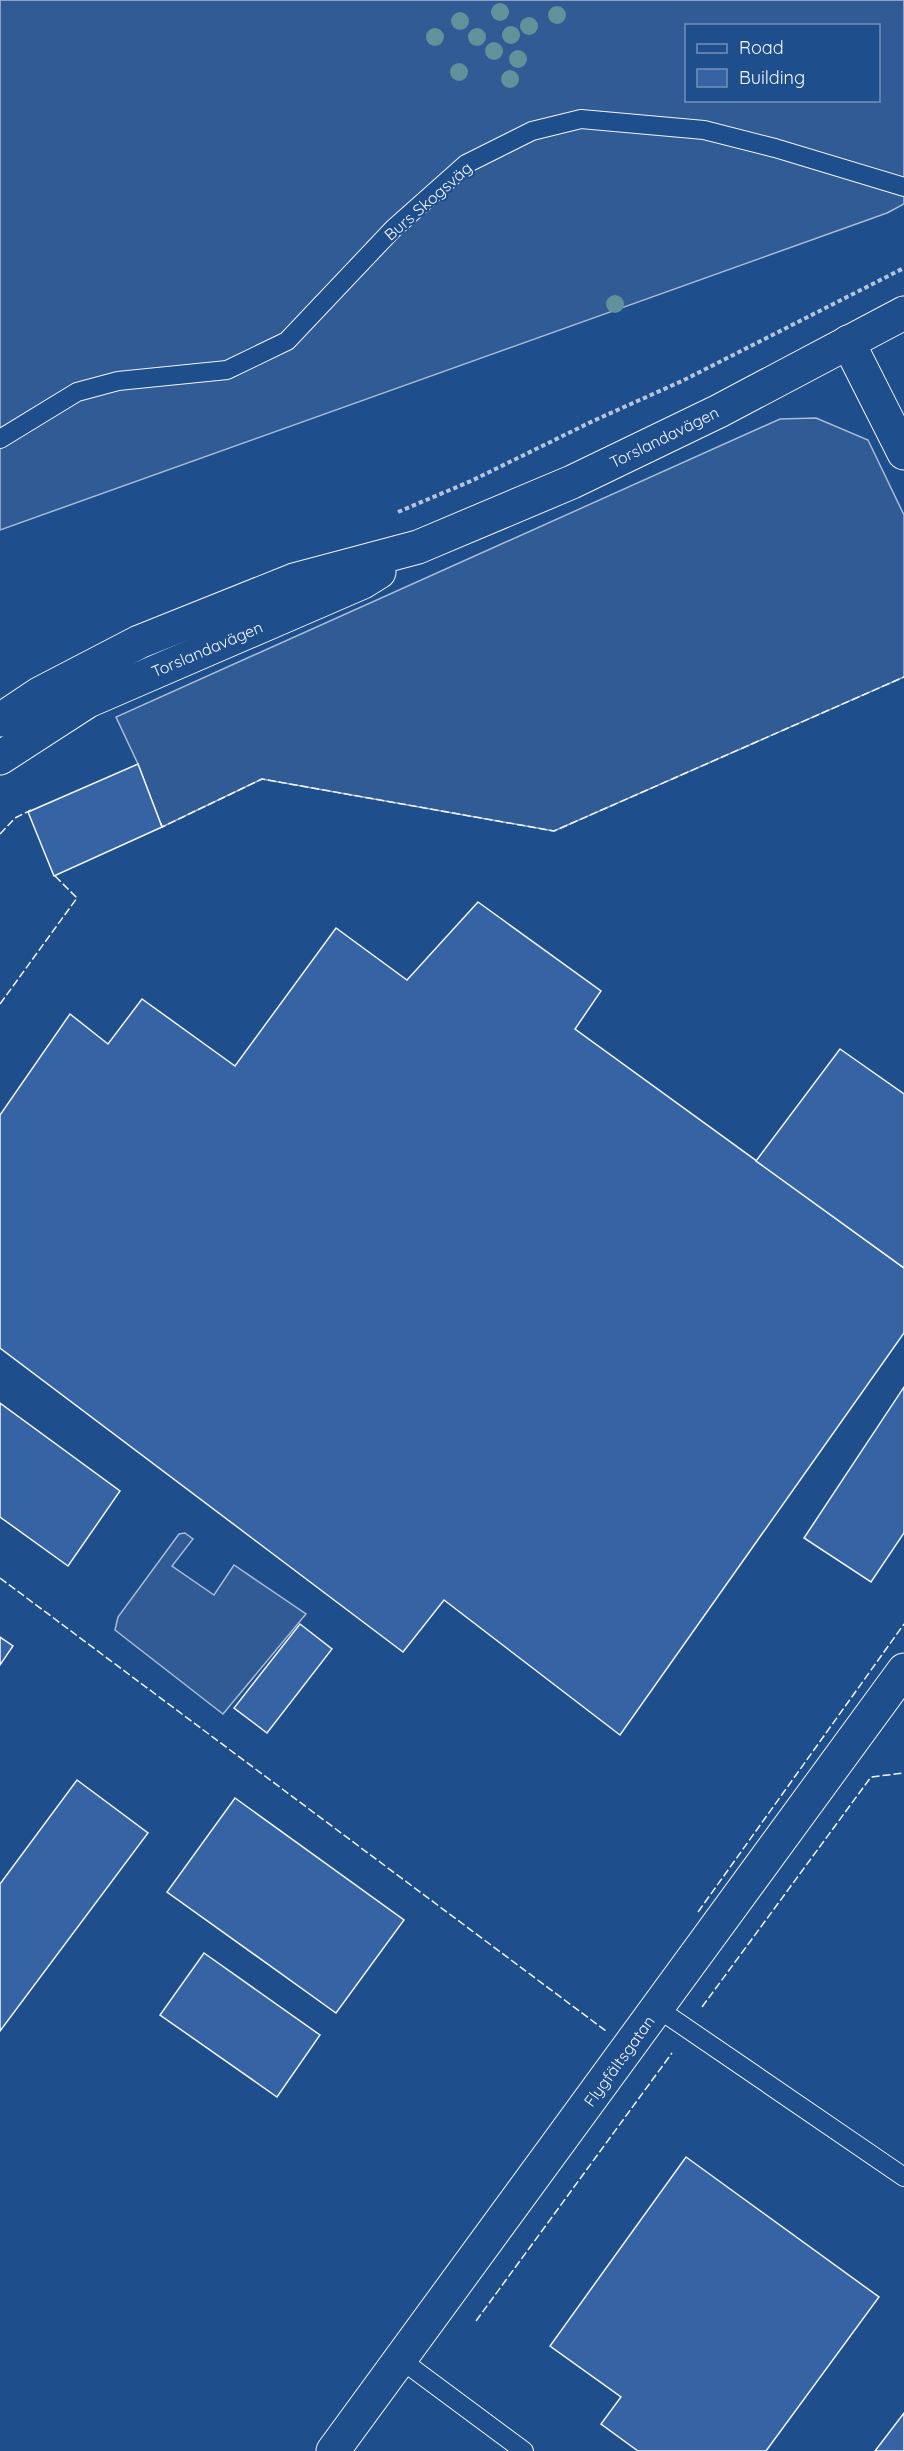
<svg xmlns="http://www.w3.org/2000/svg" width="904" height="2451" viewBox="0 0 904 2451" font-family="Quicksand,sans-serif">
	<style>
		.built { fill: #305b95; stroke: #a8bbd7; stroke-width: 1.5; fill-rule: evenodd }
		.building { fill: #3563a3; stroke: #f2f6ff; stroke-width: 1.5 }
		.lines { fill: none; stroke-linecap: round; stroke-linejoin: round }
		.lane-casing { stroke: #f2f6ff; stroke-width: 20 }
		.street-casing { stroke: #f2f6ff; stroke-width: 35 }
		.secondary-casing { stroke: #f2f6ff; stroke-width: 35 }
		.path { stroke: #b3c4dc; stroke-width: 4; stroke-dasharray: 4.5 3; stroke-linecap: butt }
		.lane { stroke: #1f4e8c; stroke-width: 18 }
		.street { stroke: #1f4e8c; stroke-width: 33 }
		.secondary { stroke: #1f4e8c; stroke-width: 33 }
		.fence { stroke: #f2f6ff; stroke-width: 1.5; stroke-dasharray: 8 3; stroke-linecap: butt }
		.tree { fill: #61919a }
		.labels { text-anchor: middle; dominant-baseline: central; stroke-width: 4.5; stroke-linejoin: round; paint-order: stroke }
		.street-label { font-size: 16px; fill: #f2f6ff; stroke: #1f4e8c }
	</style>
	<rect width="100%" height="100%" fill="#1f4e8c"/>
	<g class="built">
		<path d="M 0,0 L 904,0 L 904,204 L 887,213 L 0,530 ZM 686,26 L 878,26 L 878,100 L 686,100 Z"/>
		<polygon points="816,418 868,440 904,515 904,677 554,831 262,779 162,827 138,764 116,717 780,419"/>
		<polygon points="185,1533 193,1539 172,1566 214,1595 234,1565 306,1614 223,1714 115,1630 118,1617 179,1534"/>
	</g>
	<g class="building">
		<polygon points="138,764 162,827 54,876 28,812"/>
		<polygon points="478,902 601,991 575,1029 904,1268 904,1333 620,1735 444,1600 403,1652 0,1348 0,1115 70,1014 108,1044 142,999 235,1066 336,928 407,980"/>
		<polygon points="840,1049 904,1094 904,1268 756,1161"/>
		<polygon points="904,1387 904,1533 871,1582 804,1538"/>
		<polygon points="0,1403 120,1491 68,1566 0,1517"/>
		<polygon points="300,1624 332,1649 267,1733 234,1708"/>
		<polygon points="0,1637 13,1646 0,1665"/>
		<polygon points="77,1780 148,1833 0,2031 0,1884"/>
		<polygon points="235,1798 404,1920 336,2013 167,1892"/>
		<polygon points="204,1953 320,2035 277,2097 160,2015"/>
		<polygon points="686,2157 879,2297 766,2451 638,2451 601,2424 621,2397 550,2346"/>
		<polygon points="904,2413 904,2451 875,2451"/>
	</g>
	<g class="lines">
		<defs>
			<g id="lane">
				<polyline points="0,439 77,392 118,381 227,370 287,341 394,228 466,164 532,131 581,119 704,130 775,148 904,187"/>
				<polyline points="657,2008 904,2177"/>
				<polyline points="400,2359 524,2451"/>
			</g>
			<g id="street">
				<polyline points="848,342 904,453"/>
				<polyline points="333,2451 904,1670"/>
			</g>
			<g id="secondary">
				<polyline points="0,720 39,694 139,642 294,580 418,547 572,482 719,411 904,313"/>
				<polyline points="0,758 88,701 363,582 379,572"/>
			</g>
		</defs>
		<use href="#lane" class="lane-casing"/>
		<use href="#street" class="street-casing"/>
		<use href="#secondary" class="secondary-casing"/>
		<polyline class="path" points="398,512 471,481 593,421 682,381 904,268"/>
		<use href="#lane" class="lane"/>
		<use href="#street" class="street"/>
		<use href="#secondary" class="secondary"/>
		<g class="fence">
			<polyline points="161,823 162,827 262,779 554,831 904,677"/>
			<polyline points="0,834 15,818 31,810"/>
			<polyline points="0,1004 77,898 53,874"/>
			<polyline points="0,1578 606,2031"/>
			<polyline points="698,1912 904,1624"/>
			<polyline points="702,2007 871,1777 904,1773"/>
			<polyline points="476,2321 672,2053"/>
		</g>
	</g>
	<g class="tree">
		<circle cx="500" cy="12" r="9"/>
		<circle cx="557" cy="15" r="9"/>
		<circle cx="460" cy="21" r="9"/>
		<circle cx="529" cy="26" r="9"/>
		<circle cx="511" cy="35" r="9"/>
		<circle cx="435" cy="37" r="9"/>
		<circle cx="477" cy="37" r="9"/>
		<circle cx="494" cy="51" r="9"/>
		<circle cx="518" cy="59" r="9"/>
		<circle cx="459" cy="72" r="9"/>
		<circle cx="510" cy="79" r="9"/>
		<circle cx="615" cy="304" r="9"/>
	</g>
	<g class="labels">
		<g class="street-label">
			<text transform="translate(428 201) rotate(-41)">Burs Skogsväg</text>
			<text transform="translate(664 437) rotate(-26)">Torslandavägen</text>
			<text transform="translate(207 649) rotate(-23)">Torslandavägen</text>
			<text transform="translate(619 2061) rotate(-54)">Flygfältsgatan</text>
		</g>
	</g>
	<rect x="685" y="24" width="195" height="78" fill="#1f4e8c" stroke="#7391ba" stroke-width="1.5"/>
	<rect x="697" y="44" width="30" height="9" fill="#1f4e8c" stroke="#7391ba" stroke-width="1.5"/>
	<text x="739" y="54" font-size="18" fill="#f2f6ff">Road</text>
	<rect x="697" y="69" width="30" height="18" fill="#3563a3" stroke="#7391ba" stroke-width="1.5"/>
	<text x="739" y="84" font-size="18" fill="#f2f6ff">Building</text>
</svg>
